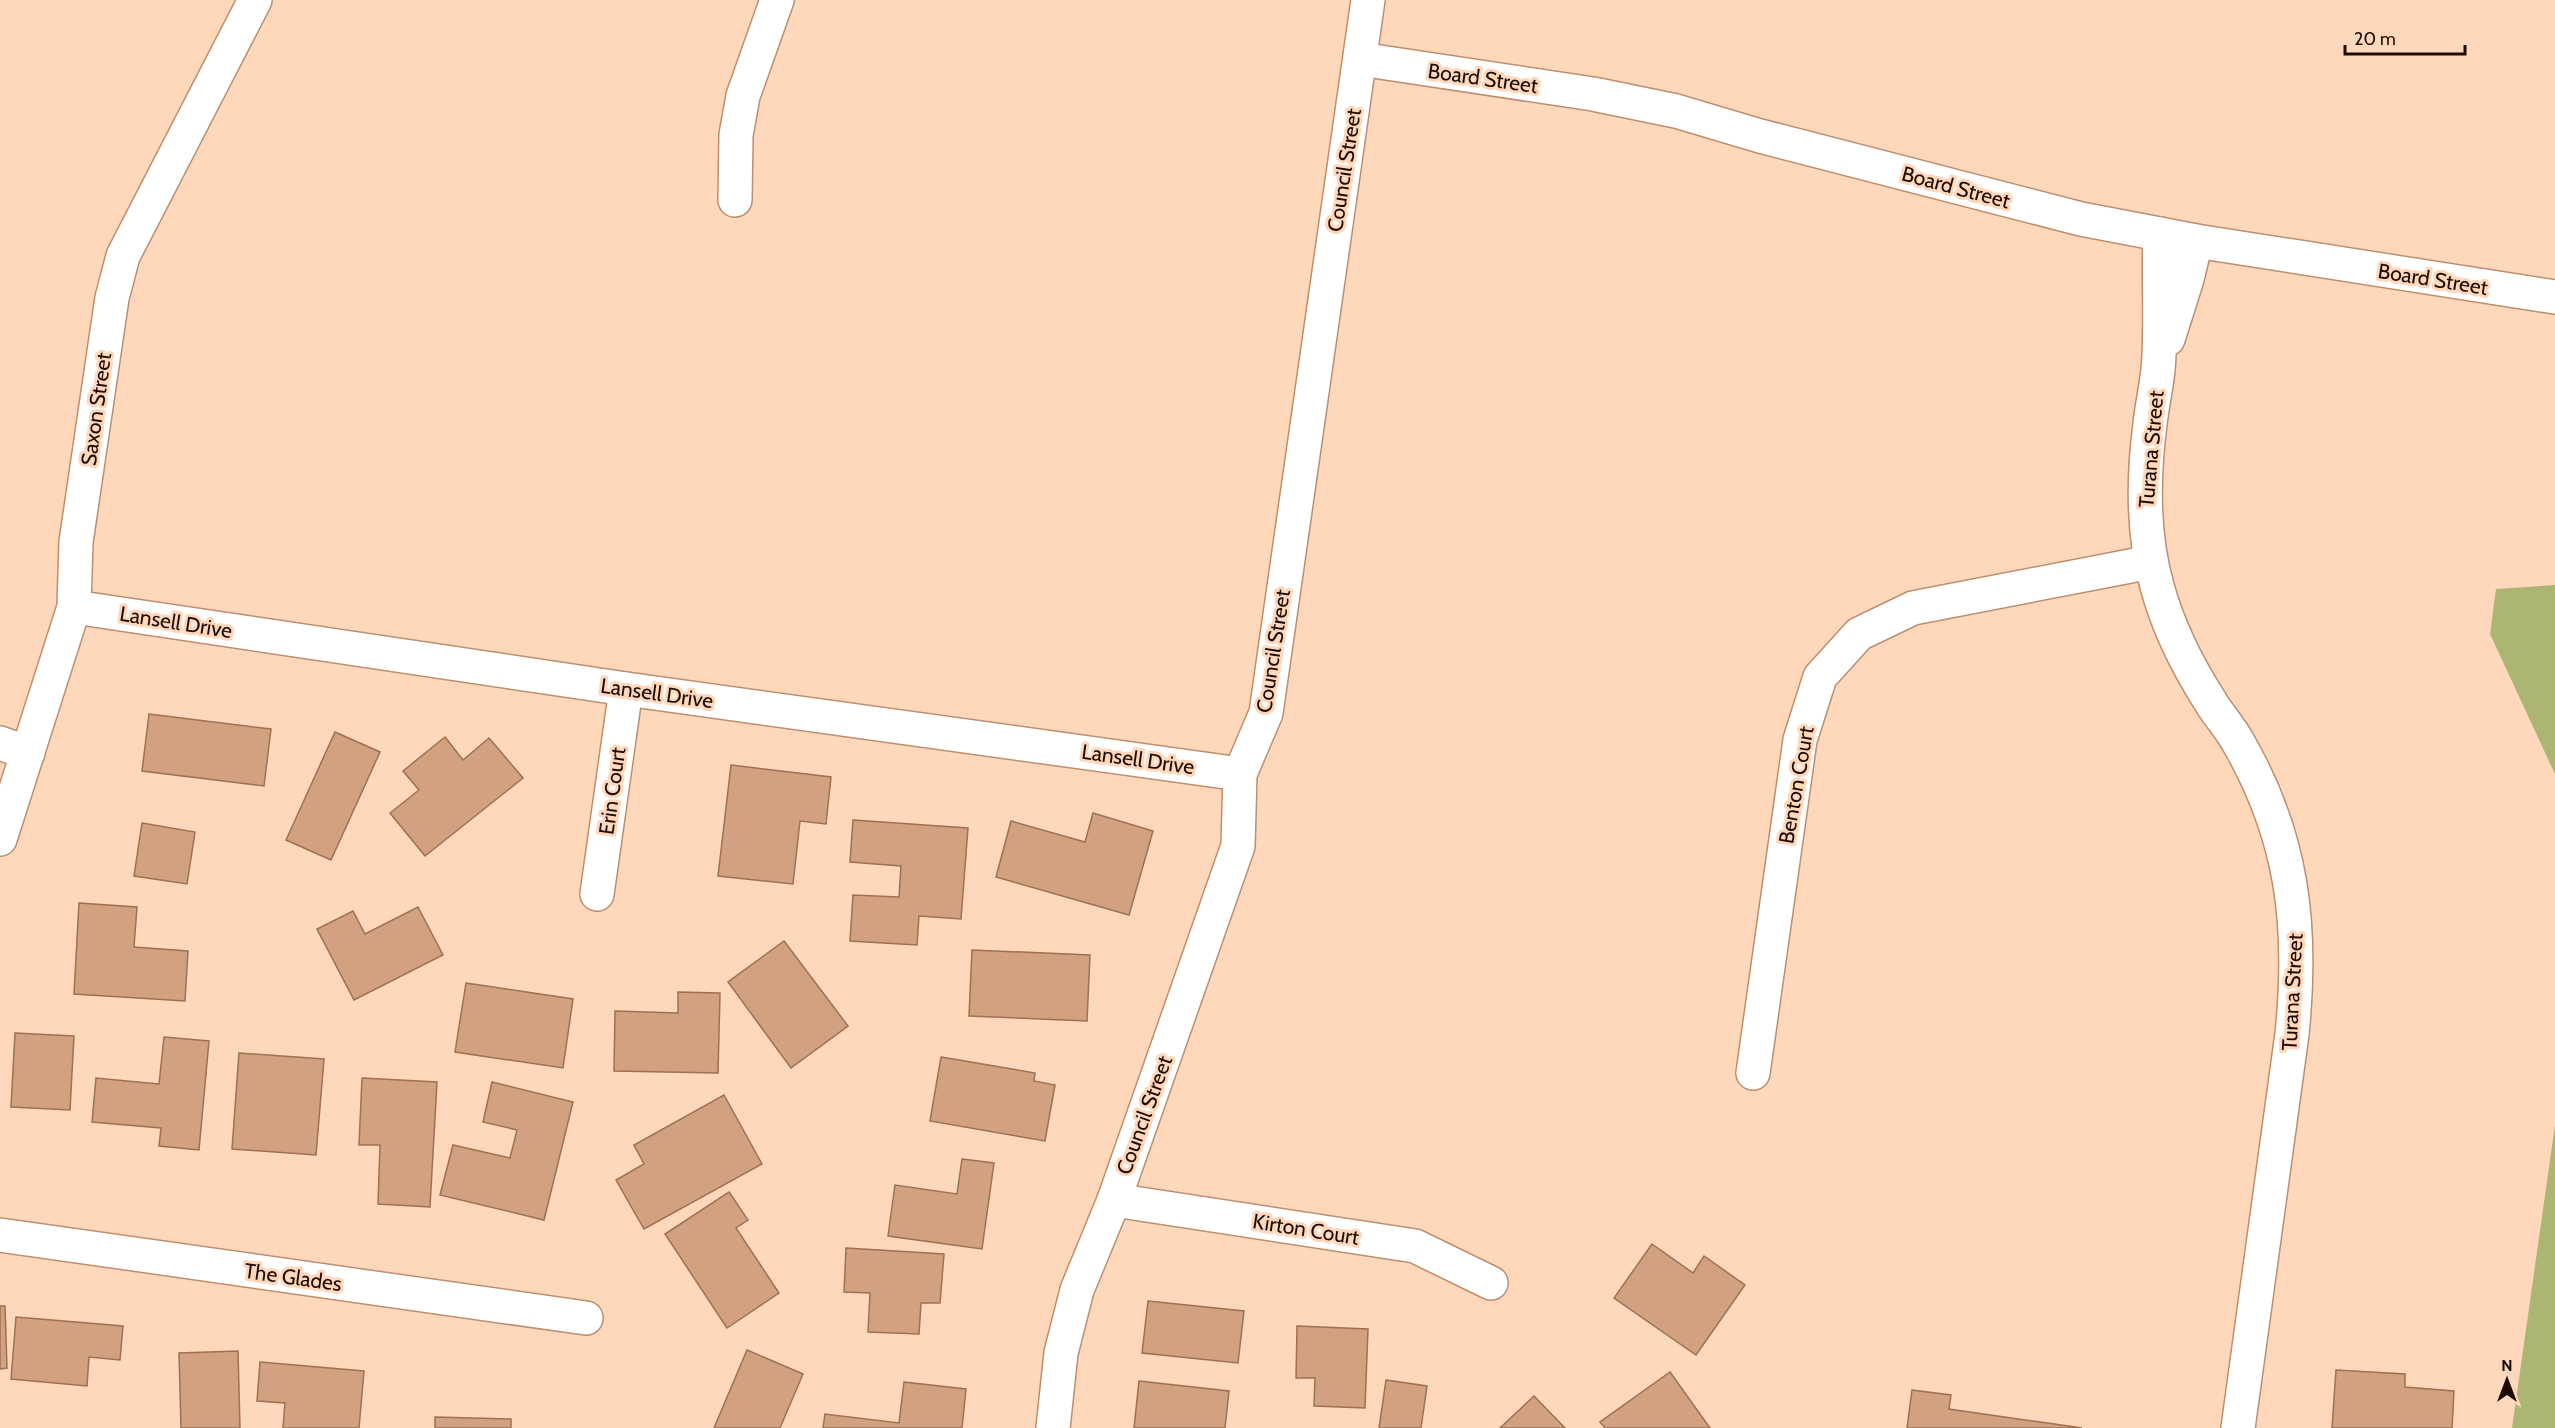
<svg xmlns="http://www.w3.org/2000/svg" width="2555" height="1428" viewBox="0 0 2555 1428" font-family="Cabin,sans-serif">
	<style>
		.green { fill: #abb673 }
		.building { fill: #d1a180; stroke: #9e7151; stroke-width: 1.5 }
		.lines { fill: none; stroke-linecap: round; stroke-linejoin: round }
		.minor-casing { stroke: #bd8f6e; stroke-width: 36 }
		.minor { stroke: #fff; stroke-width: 33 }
		.labels { text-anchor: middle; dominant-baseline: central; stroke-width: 6; stroke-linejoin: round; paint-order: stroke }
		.street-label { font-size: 21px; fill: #1c0b02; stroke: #ffd7bb }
	</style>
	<rect width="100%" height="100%" fill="#ffd7bb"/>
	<g class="green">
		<polygon points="2555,585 2555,774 2490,634 2496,589"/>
		<polygon points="2555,1125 2555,1428 2512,1428"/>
	</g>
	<g class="building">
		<polygon points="149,714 271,729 264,786 142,771"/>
		<polygon points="335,732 380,752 331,860 286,840"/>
		<polygon points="445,737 463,760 489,738 523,778 425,856 390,813 419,790 403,771"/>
		<polygon points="731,765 831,777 826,824 800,821 793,884 718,876"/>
		<polygon points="1093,813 1153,831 1129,915 996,877 1011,821 1085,842"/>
		<polygon points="853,820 968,828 961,919 919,916 917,945 850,941 853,895 899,897 901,866 850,862"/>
		<polygon points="142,823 195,832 187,884 134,876"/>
		<polygon points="79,903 137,907 134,947 188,951 185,1001 74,994"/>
		<polygon points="418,907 443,955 354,1000 317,929 353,911 365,934"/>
		<polygon points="784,941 848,1026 791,1068 728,982"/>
		<polygon points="972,950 1090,955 1087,1021 969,1016"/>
		<polygon points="466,983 573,999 563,1068 455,1052"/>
		<polygon points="678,992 720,993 718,1073 614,1071 615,1011 678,1013"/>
		<polygon points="15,1033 74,1036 70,1110 11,1107"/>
		<polygon points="164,1037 209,1041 199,1150 159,1146 161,1128 92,1122 96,1078 159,1084"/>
		<polygon points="239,1053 324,1059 316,1155 232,1149"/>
		<polygon points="941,1057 1035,1073 1034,1081 1055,1085 1045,1141 930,1121"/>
		<polygon points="362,1078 437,1082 430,1207 378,1204 380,1145 359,1145"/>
		<polygon points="492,1082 573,1102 544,1220 440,1195 453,1145 510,1158 517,1130 483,1122"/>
		<polygon points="724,1095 762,1164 644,1229 616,1180 644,1164 634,1145"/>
		<polygon points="962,1159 994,1163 982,1249 888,1236 895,1185 957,1194"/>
		<polygon points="729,1192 748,1220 736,1228 779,1293 727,1328 665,1234"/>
		<polygon points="1652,1244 1693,1273 1704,1256 1745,1285 1696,1355 1614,1298"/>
		<polygon points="846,1248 944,1254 940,1303 921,1303 919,1334 868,1332 870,1293 844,1292"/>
		<polygon points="1148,1301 1244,1311 1238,1363 1142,1353"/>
		<polygon points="0,1306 5,1306 7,1368 0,1369"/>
		<polygon points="16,1317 123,1326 120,1360 89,1357 87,1386 11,1379"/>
		<polygon points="1297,1326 1368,1329 1365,1408 1314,1406 1315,1378 1296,1378"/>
		<polygon points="747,1350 803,1374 780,1428 714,1428"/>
		<polygon points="238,1351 240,1428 181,1428 179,1353"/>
		<polygon points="260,1362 364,1371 359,1428 283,1428 285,1403 257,1401"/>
		<polygon points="2336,1370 2405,1374 2405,1387 2454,1391 2452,1428 2332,1428"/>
		<polygon points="1670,1372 1710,1428 1605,1428 1600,1422"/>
		<polygon points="1386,1380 1427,1386 1421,1428 1379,1428"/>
		<polygon points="1139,1381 1229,1391 1225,1428 1134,1428"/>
		<polygon points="904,1382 966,1389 962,1428 823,1428 825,1414 899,1423"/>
		<polygon points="1912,1390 1951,1395 1949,1409 2082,1428 1907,1428"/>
		<polygon points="1534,1396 1565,1428 1500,1428"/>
		<polygon points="435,1417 511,1419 511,1428 435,1428"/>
	</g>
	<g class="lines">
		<defs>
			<g id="minor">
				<polyline points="1360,59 1593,94 1676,111 1760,136 2081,219 2196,241 2555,297"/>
				<polyline points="735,200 736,135 743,96 777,0"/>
				<path d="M 2160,234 C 2158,280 2162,326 2158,370 C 2156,388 2152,406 2150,424 C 2143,478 2142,533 2157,586 C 2168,627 2187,665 2210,701 C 2218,715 2230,727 2238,742 C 2293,837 2303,926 2292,1034 L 2238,1428"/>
				<polyline points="2168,339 2187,279 2196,241"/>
				<polyline points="74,607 626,689 1240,774"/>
				<polyline points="0,743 28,753"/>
				<polyline points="0,839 74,607 76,542 112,298 123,256 255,0"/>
				<polyline points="597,894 626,689"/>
				<polyline points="1753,1073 1800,740 1820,677 1859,634 1913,608 2151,562"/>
				<polyline points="1114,1200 1415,1246 1491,1283"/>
				<polyline points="0,1235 586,1318"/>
				<polyline points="1053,1428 1061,1353 1077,1290 1114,1200 1238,846 1240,774 1266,713 1368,0"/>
			</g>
		</defs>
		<use href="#minor" class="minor-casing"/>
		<use href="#minor" class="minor"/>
	</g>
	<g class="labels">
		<g class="street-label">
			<text transform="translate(1483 78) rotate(8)">Board Street</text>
			<text transform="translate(1344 170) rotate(-81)">Council Street</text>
			<text transform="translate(1956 187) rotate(15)">Board Street</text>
			<text transform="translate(2433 279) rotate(9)">Board Street</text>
			<text transform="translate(96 409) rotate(-82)">Saxon Street</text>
			<text transform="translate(2151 449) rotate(-85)">Turana Street</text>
			<text transform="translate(176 622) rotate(9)">Lansell Drive</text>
			<text transform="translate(1273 651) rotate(-81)">Council Street</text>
			<text transform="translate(657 693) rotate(8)">Lansell Drive</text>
			<text transform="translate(1138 759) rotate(8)">Lansell Drive</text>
			<text transform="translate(1796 785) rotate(-80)">Benton Court</text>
			<text transform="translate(612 791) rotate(-82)">Erin Court</text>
			<text transform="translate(2292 992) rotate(-87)">Turana Street</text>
			<text transform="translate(1144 1115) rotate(-70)">Council Street</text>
			<text transform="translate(1306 1229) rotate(9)">Kirton Court</text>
			<text transform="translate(293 1277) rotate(8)">The Glades</text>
		</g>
	</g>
	<g transform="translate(2507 1380)" stroke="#ffd7bb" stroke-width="4.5" paint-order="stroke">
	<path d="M0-4.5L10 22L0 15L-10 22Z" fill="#1c0b02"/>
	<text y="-9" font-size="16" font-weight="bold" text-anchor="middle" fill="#1c0b02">N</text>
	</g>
	<path d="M2345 45v9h120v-9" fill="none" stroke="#1c0b02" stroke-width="3"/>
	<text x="2354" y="45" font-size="18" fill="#1c0b02" stroke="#ffd7bb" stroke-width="4.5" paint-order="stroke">20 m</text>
</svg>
